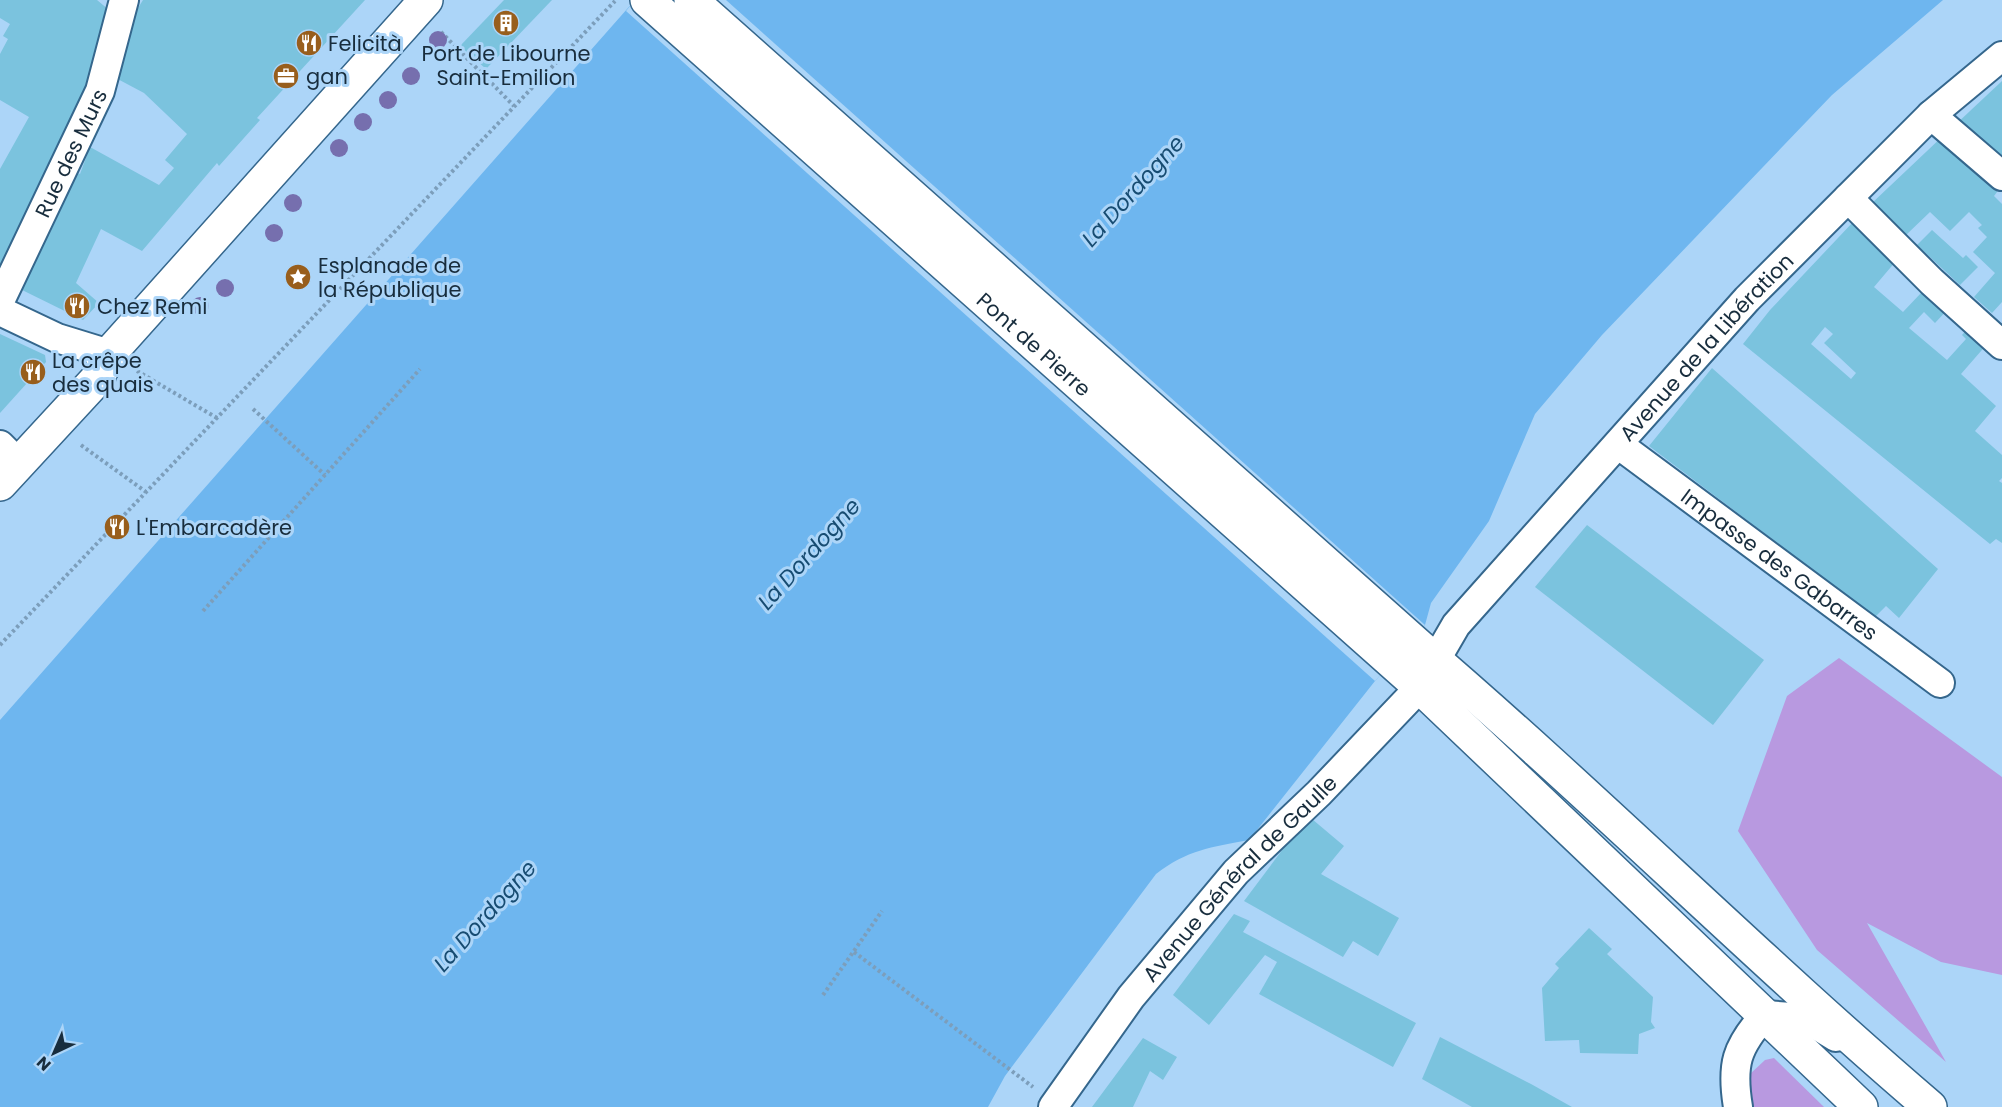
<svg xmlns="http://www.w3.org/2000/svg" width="2002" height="1107" viewBox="0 0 2002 1107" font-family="Poppins,sans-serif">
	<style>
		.green { fill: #b899e0 }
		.water { fill: #6eb6ef }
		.pier { fill: #acd5f8 }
		.building { fill: #7bc3de; fill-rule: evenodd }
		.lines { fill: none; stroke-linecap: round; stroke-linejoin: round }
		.minor-casing { stroke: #35678d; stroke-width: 32 }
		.secondary-casing { stroke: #35678d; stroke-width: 36 }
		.primary-casing { stroke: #35678d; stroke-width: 36 }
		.path { stroke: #7c9ebb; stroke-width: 4; stroke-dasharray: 3 3; stroke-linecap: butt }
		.minor { stroke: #fff; stroke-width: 28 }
		.secondary { stroke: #fff; stroke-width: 33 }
		.primary { stroke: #fff; stroke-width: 33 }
		.tree { fill: #766fae }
		.labels { text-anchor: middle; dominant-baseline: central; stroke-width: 6; stroke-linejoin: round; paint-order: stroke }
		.poi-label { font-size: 21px; fill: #182d3d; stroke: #acd5f8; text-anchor: start }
		.street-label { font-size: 21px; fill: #182d3d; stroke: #acd5f8 }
		.water-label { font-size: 22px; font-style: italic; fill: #174c72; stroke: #acd5f8 }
	</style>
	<rect width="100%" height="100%" fill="#acd5f8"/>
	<g class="green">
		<polygon points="1839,658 2002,777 2002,975 1941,962 1867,923 1946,1062 1817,950 1738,831 1787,696"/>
		<polygon points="1774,1058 1824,1107 1751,1107 1749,1075 1765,1060"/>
	</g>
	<path class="water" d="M 635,0 L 1943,0 L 1832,95 L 1602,335 L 1535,414 L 1489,521 L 1431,603 L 1425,625 L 1375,681 L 1249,840 C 1211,847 1187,850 1156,874 L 1005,1076 L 988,1107 L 0,1107 L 0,720 Z"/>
	<polygon class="pier" points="635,0 726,0 1425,625 1375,681 626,11"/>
	<g class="building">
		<polygon points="0,0 97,0 109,10 91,93 84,91 0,268 0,169 29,117 0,100 0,54 8,39 3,36 10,24 0,18"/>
		<polygon points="143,0 365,0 257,118 260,120 219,166 217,163 142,251 101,229 76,283 99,303 83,320 18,288 46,235 49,235 77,173 80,174 90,147 159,185 174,168 165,160 187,134 144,93 112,76 133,16"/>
		<polygon points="504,0 552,0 486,69 460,46"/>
		<polygon points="2002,81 2002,165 1954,126"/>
		<polygon points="1945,134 2000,188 1994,196 2002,204 2002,302 1992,313 1974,297 1995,273 1973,252 1987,237 1978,228 1982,225 1969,212 1950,231 1930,212 1906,235 1871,204"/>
		<path d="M 1854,221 L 1896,261 L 1874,287 L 1903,312 L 1921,293 L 1917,288 L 1921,283 L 1949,308 L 1935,323 L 1924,312 L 1909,328 L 1947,360 L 1966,339 L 1962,335 L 1970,326 L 1988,343 L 1961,374 L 1996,406 L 1975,431 L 2002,455 L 2002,478 L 1999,481 L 2002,483 L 2002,543 L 1996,539 L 1990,544 L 1743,344 L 1770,310 ZM 1825,327 L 1833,334 L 1824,343 L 1856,373 L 1851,379 L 1811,344 Z"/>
		<polygon points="1932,230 1963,258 1966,255 1978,267 1960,285 1917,245"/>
		<polygon points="0,334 45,355 46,362 0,413"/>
		<polygon points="1712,368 1938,569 1899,618 1886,606 1875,617 1649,446"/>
		<polygon points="1587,525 1764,660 1713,725 1535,587"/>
		<polygon points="1312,819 1344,846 1321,874 1399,918 1378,956 1353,941 1343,957 1244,901 1283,849"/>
		<polygon points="1234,914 1250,921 1243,932 1416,1023 1393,1067 1259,994 1277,962 1265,955 1209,1025 1173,995"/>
		<polygon points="1589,928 1612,949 1607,954 1653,997 1651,1022 1655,1028 1639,1034 1638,1054 1580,1053 1579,1040 1545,1041 1542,988 1559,968 1555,964"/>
		<polygon points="1440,1037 1531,1084 1572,1107 1472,1107 1422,1079"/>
		<polygon points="1143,1038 1177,1057 1163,1080 1150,1071 1133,1107 1092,1107"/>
	</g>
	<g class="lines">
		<defs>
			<g id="minor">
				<polyline points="1931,115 2002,176"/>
				<polyline points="1848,198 1932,282 2002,345"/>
				<path id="s1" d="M 0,301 L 100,91 L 124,0"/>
				<polyline points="0,311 57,338 109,354"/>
				<polyline points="0,445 19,464"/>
				<path id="s2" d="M 1619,445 L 1940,683"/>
				<path id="s3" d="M 1053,1107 L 1131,997 L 1236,872 L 1319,793 L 1420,687 L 1456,625 L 1747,299 L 1931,115 L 2002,56"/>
				<path d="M 1738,1107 C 1731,1065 1736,1047 1765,1015 L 1805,1018 L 1836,1037"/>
			</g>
			<polyline id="secondary" points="0,484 98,378 109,354 426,0"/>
			<g id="primary">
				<path id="s4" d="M 647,0 L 1420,687 L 1861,1107"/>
				<path d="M 691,0 L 1420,647 C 1594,796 1756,958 1930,1107"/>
			</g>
		</defs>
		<use href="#minor" class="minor-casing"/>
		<use href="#secondary" class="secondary-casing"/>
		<use href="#primary" class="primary-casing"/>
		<g class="path">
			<polyline points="441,32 514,106"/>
			<polyline points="137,371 217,418"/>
			<polyline points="253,409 325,475"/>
			<polyline points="81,445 146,492"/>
			<polyline points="203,611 420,369"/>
			<polyline points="0,645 615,1"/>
			<polyline points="854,952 1033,1087"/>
			<polyline points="823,995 882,911"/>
		</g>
		<use href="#minor" class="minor"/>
		<use href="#secondary" class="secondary"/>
		<use href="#primary" class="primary"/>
	</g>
	<g class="tree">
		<circle cx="438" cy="40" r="9"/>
		<circle cx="411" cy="76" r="9"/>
		<circle cx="388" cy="100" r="9"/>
		<circle cx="363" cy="122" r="9"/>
		<circle cx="339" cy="148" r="9"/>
		<circle cx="293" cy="203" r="9"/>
		<circle cx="274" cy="233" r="9"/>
		<circle cx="225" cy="288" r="9"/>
		<circle cx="200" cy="306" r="9"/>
	</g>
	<defs>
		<symbol id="building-disc" viewBox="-11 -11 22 22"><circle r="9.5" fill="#985e1c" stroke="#acd5f8"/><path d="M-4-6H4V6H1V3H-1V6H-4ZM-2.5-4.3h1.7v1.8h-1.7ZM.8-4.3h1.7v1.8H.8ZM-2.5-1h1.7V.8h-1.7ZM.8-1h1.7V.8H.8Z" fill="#fff"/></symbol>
		<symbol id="restaurant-disc" viewBox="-11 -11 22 22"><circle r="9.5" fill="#985e1c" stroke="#acd5f8"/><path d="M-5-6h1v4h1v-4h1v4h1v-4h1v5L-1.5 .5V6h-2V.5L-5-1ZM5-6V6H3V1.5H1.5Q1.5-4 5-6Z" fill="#fff"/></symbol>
		<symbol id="office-disc" viewBox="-11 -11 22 22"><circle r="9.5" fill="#985e1c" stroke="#acd5f8"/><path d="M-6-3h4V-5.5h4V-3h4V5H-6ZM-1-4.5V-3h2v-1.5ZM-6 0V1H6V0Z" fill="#fff"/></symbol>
		<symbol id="sight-disc" viewBox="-11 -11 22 22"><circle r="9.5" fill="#985e1c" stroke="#acd5f8"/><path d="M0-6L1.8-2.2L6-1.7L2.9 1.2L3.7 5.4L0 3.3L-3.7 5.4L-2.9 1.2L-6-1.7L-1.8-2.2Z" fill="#fff"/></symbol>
	</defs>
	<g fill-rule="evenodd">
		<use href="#building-disc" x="491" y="8" width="30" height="30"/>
		<use href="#restaurant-disc" x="294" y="28" width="30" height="30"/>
		<use href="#office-disc" x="271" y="61" width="30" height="30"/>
		<use href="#sight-disc" x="283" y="262" width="30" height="30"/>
		<use href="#restaurant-disc" x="62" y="291" width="30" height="30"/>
		<use href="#restaurant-disc" x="18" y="357" width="30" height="30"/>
		<use href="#restaurant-disc" x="102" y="512" width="30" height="30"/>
	</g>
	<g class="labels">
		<g class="poi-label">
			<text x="328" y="43">Felicità</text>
			<text x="506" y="53" text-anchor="middle">Port de Libourne<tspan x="506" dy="24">Saint-Emilion</tspan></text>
			<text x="306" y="76">gan</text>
			<text x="318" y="265">Esplanade de<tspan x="318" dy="24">la République</tspan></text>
			<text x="97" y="306">Chez Remi</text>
			<text x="52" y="360">La crêpe<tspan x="52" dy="24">des quais</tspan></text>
			<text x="136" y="527">L'Embarcadère</text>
		</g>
		<g class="street-label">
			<text stroke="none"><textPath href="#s1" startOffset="164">Rue des Murs</textPath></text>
			<text stroke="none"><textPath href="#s4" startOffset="518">Pont de Pierre</textPath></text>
			<text stroke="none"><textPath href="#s3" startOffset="1005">Avenue de la Libération</textPath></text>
			<text stroke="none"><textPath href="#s2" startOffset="200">Impasse des Gabarres</textPath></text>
			<text stroke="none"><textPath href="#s3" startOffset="296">Avenue Général de Gaulle</textPath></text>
		</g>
		<g class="water-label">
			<text transform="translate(1133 191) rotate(-48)">La Dordogne</text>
			<text transform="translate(809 554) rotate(-48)">La Dordogne</text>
			<text transform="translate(485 916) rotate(-48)">La Dordogne</text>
		</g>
	</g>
	<g transform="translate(54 1053) rotate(224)" stroke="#acd5f8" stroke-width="4.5" paint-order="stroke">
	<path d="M0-4.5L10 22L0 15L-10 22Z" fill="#182d3d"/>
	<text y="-9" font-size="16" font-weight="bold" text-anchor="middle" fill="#182d3d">N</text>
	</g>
</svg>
